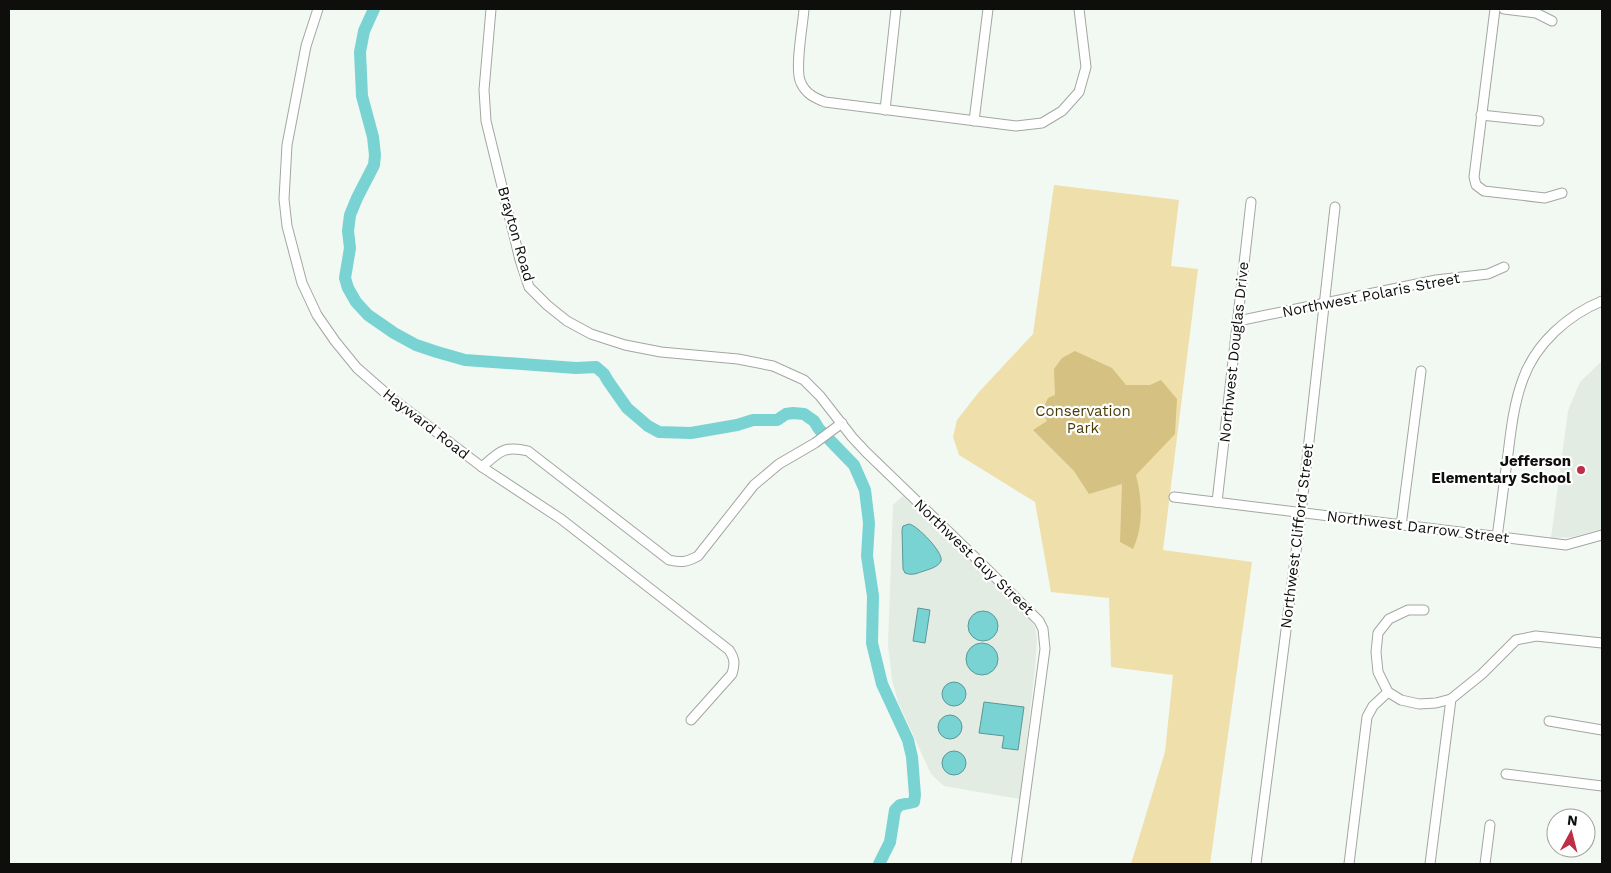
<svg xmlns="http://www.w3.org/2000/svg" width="1611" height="873" viewBox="0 0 1611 873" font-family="'Work Sans',sans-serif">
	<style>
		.built { fill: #e2ece2 }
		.green { fill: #efdfaa }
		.forest { fill: #d5c181 }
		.water { fill: #79d3d3; stroke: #599898 }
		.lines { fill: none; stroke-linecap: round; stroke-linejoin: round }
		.river { stroke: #79d3d3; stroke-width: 12 }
		.minor-casing { stroke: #a2a7a2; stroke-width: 11 }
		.minor { stroke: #fff; stroke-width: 9 }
		.poi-dot { fill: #bf2e47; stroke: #fff; stroke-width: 2 }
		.labels { text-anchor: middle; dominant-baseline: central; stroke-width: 4.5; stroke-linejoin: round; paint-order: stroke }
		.street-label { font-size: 15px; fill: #0e0f0d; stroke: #fff }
		.park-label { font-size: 15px; fill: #493c05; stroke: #fff }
		.poi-label { font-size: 15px; font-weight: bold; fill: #0e0f0d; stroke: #fff; text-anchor: end }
	</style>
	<rect width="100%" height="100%" fill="#f2f8f2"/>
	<g class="built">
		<polygon points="1602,361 1602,529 1572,537 1551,538 1568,411 1580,382"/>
		<polygon points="903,496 1012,599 1027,615 1035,627 1037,639 1035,668 1020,799 944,786 931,774 898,702 892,680 888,645 893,505"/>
	</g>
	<polygon class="green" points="1054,185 1179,200 1171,266 1198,269 1163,550 1252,562 1210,864 1131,864 1165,752 1173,675 1111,667 1109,598 1051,592 1035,502 959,455 953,437 957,420 979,392 1033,334"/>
	<path class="forest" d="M 1075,351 L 1112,368 L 1126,385 L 1150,385 L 1161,380 L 1177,399 L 1175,434 L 1136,475 C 1142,499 1144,525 1133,549 L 1120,542 L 1122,484 L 1089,494 L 1074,471 L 1033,430 L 1047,421 L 1042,410 L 1048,398 L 1055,395 L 1054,369 L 1062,358 Z"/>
	<g class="water">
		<path d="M 909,524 C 917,525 944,553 941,561 C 938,567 930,569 924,571 C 917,573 913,576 905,573 L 903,569 L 902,530 L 903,526 Z"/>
		<polygon points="918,608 930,610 925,643 913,641"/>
		<circle cx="983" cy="626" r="15"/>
		<circle cx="982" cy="659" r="16"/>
		<circle cx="954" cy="694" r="12"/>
		<polygon points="984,702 1024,707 1018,750 1002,748 1004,736 979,733"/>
		<circle cx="950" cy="727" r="12"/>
		<circle cx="954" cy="763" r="12"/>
	</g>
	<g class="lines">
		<polyline class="river" points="374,9 364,31 360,52 362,96 373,137 375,155 374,165 357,198 350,215 348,231 350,248 345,278 348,288 356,302 368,315 394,333 416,345 437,352 465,360 576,368 596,367 604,374 608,381 627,408 648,426 659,432 691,433 737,425 753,420 777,420 786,414 793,413 804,414 814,421 819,429 854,465 865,490 869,523 867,556 873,596 872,643 882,684 908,740 912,757 915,795 914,802 900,805 895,810 890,842 879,864"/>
		<defs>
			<g id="minor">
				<path d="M 318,9 L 306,46 L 287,145 L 284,199 L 287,226 L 302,283 L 317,315 L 335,341 L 357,368 L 389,396 L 482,467 L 561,519 L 729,650 C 735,659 735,664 732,674 L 691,720"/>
				<polyline points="491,9 484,90 486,121 520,260 529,287 547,305 567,321 591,334 625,345 661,352 738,359 773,366 804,380 820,396 852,437 866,452 984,566 1039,621 1043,629 1045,649 1016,864"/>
				<path d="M 804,9 C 803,25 794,70 801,83 C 806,94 815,98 825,102 L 1016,126 L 1042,123 L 1062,111 L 1079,92 L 1086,67 L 1079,9"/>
				<polyline points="1495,9 1474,177 1476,185 1484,191 1545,198 1562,193"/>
				<polyline points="1504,9 1536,13 1552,21"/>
				<polyline points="885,110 896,9"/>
				<polyline points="1481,115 1539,121"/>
				<polyline points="974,121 988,9"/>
				<polyline points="1238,321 1436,280 1488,274 1504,267"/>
				<path d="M 482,467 C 499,452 504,445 528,451 L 669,560 C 681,563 687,562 698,556 L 754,485 L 779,464 L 815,443 L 842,423"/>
				<polyline points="1174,497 1566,545 1602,535"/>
				<polyline points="1217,502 1251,202"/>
				<polyline points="1401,526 1421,371"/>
				<path d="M 1497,537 C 1501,509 1504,482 1508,454 C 1511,429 1514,403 1523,379 C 1536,343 1568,315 1602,301"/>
				<polyline points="1424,610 1408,610 1389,619 1378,633 1376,652 1378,672 1388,692 1401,700 1419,704 1436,703 1451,699 1482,674 1516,640 1536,636 1602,643"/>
				<polyline points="1549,721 1602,730"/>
				<polyline points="1506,774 1602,786"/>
				<polyline points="1256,864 1301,513 1335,207"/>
				<polyline points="1349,864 1367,717 1373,706 1388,692"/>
				<polyline points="1430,864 1451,699"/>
				<polyline points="1485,864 1490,825"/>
			</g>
		</defs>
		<use href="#minor" class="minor-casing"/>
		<use href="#minor" class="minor"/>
	</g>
	<circle class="poi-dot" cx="1581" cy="470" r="5"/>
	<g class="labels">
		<g class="street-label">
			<text transform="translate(516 234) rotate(74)">Brayton Road</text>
			<text transform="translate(1371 295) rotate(-11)">Northwest Polaris Street</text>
			<text transform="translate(1234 352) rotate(-84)">Northwest Douglas Drive</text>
			<text transform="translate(426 424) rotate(38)">Hayward Road</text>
			<text transform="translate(1418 527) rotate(7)">Northwest Darrow Street</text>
			<text transform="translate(1297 536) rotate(-83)">Northwest Clifford Street</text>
			<text transform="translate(974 557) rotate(44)">Northwest Guy Street</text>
		</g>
		<g class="park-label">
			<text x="1083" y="411">Conservation<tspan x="1083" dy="17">Park</tspan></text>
		</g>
		<g class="poi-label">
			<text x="1571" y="461">Jefferson<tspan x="1571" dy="17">Elementary School</tspan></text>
		</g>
	</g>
	<rect width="1611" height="873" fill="none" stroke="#0e0f0d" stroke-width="20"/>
	<g transform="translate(1571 833) rotate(7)"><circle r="24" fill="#ffffff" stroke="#9f9f9e"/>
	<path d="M0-4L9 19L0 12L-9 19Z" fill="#bf2e47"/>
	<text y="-8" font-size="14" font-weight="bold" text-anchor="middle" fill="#0e0f0d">N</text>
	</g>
</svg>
